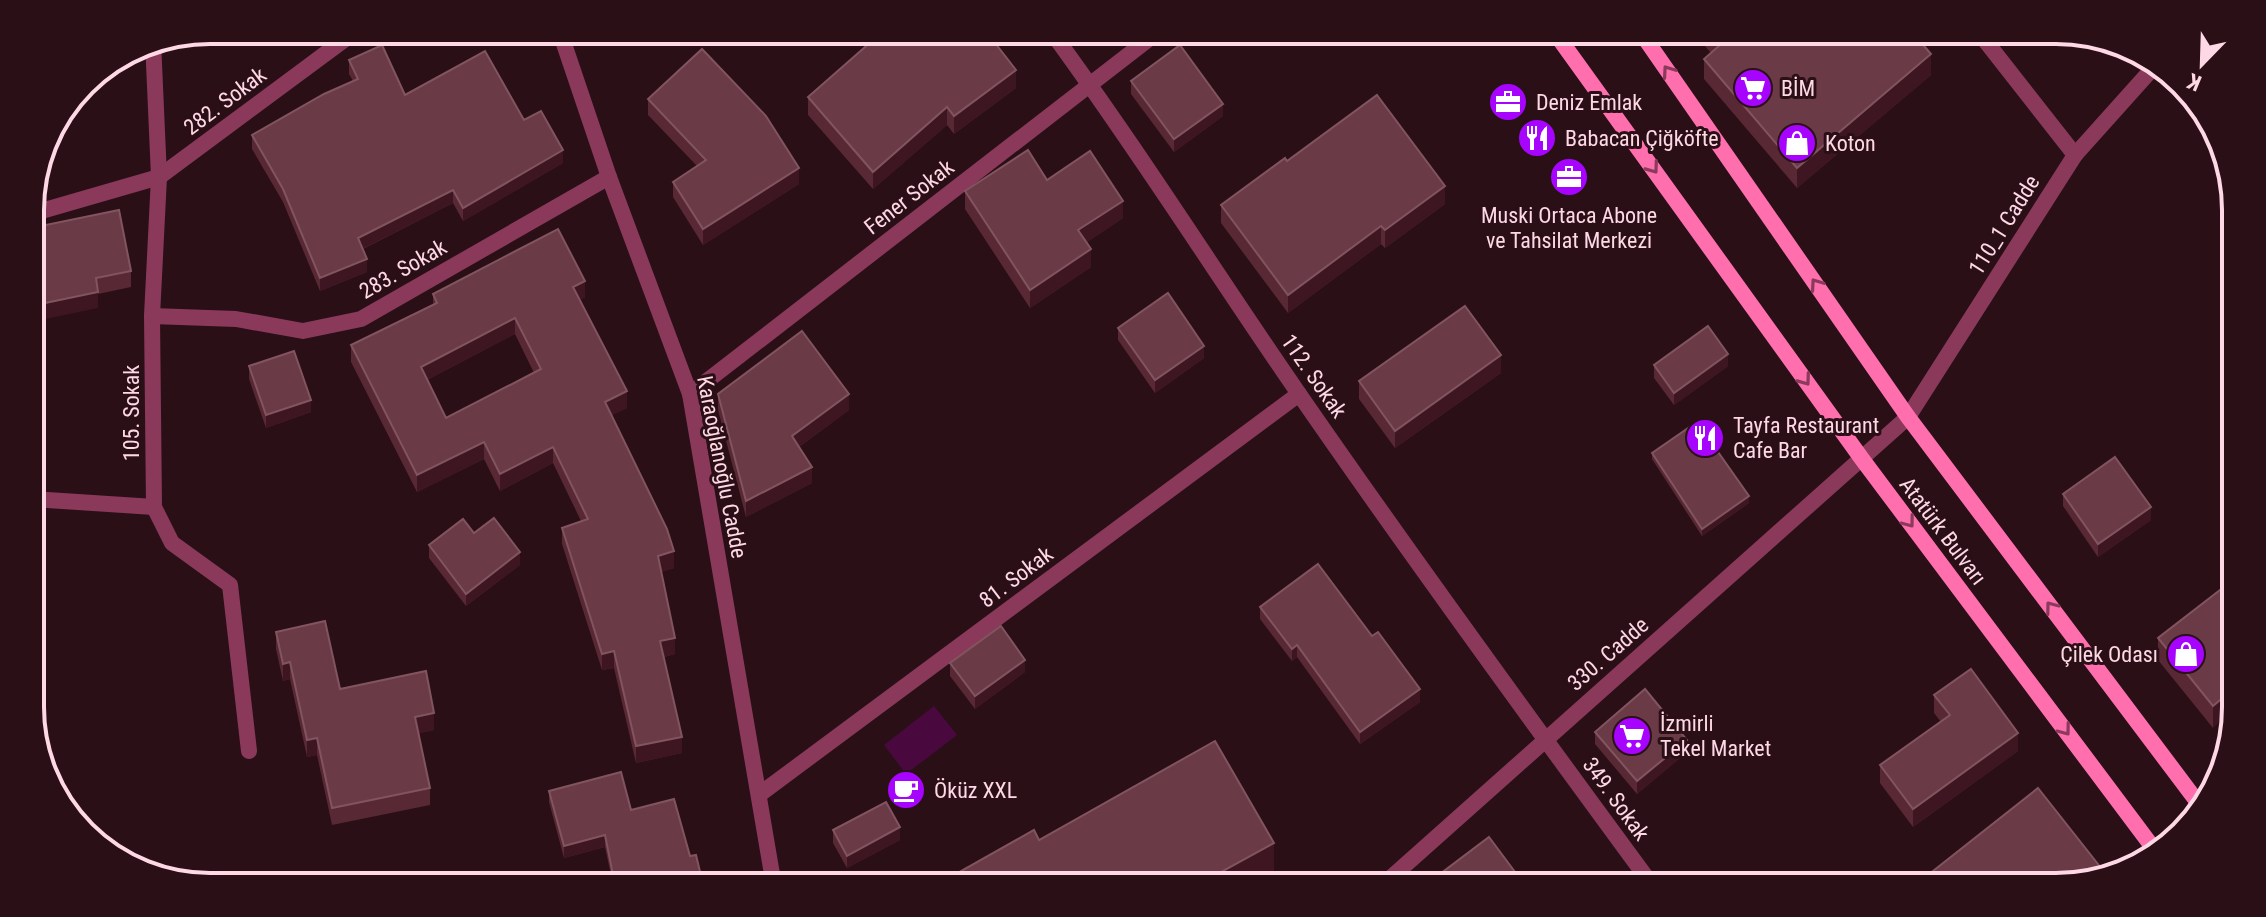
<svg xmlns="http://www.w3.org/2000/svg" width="2266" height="917" viewBox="0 0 2266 917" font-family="'Roboto Condensed',sans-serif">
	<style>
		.water { fill: #49093e }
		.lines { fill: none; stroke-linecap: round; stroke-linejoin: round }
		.minor { stroke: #8a395b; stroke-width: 16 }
		.secondary { stroke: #ff6fad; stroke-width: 16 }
		.wall { fill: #582834; fill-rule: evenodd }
		.shaded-wall { fill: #3e1621 }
		.building { fill: #6a3b47; stroke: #815460; stroke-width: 2; fill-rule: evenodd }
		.oneway { stroke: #8a3a5a }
		.labels { text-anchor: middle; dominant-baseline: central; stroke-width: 6; stroke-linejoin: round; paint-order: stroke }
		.poi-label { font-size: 22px; fill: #ffd8e5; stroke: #2a0f17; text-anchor: start }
		.street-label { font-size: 22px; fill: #ffd8e5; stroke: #2a0f17 }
		.rim { fill: none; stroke: #ffd8e5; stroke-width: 4 }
	</style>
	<rect width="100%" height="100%" fill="#2a0f17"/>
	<polygon class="water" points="934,706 957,735 906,774 884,745"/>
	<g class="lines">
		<g class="minor">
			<polyline points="560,32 609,177 690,394 773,880"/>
			<path d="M 1053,34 C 1139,151 1216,274 1299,394 C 1413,559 1532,722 1652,885"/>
			<polyline points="1984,39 2075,155"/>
			<polyline points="153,41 159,177 152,316 154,507 172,543 230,585 249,751"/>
			<polyline points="31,214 159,177 356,31"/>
			<polyline points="152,316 236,319 303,331 361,319 609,177"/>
			<polyline points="690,394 1154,35"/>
			<polyline points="32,499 154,507"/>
			<polyline points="760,794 1299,394"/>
			<polyline points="1385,883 1908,417 2075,155 2153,68"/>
		</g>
		<g class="secondary">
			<polyline points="1558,37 1862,459 2157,853"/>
			<polyline points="1644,37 1908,417 2199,804"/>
		</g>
	</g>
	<g class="wall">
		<polygon points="1698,38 1918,39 1931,75 1797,188 1704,79 1704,59 1711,53"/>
		<polygon points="349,60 405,95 524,120 563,163 463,221 453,203 363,249 367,272 320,291 283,202 252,149 252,135 353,81 349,74"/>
		<polygon points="1131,81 1223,116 1174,152 1131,94"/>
		<polygon points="1016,88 954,134 947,125 873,189 808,115 808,97"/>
		<polygon points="648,99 799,184 703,245 673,197 673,182 697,166 648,115"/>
		<polygon points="1287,161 1445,204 1385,248 1381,244 1288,313 1221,223 1221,205"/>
		<polygon points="1047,180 1123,218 1087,242 1091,267 1030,308 965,209 965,191"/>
		<polygon points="31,228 131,271 131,287 98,294 98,308"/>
		<path d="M 433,294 L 585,297 L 580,300 L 627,408 L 611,415 L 674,568 L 661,572 L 675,654 L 664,657 L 682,753 L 636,763 L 614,668 L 602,670 L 562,544 L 562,528 L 581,521 L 553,463 L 500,491 L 484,459 L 417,492 L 351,362 L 351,345 L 433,305 ZM 515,334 L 534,373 L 446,418 L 427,380 Z"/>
		<polygon points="1118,328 1204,358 1155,393 1118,340"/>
		<polygon points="1654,365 1728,366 1674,405 1654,378"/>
		<polygon points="249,366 311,412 266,428 249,379"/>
		<polygon points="1501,373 1395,448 1359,399 1359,381"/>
		<polygon points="718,394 849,410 799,447 812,483 746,517 718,410"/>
		<polygon points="1652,453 1749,503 1702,536 1652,459"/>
		<polygon points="2063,494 2151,520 2098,557 2063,506"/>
		<polygon points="474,533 520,565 466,606 429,558 429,545"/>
		<polygon points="2229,583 2213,728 2158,660 2158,638"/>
		<polygon points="1260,607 1372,636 1420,702 1360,744 1297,657 1292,661 1260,619"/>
		<polygon points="276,632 340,689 434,730 419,733 430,788 430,805 332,825 317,755 307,757 290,679 283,681 276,649"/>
		<polygon points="950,663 1025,672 975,709 950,676"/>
		<polygon points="1934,695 2018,751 1913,827 1880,783 1880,765 1941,722 1934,713"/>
		<polygon points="1595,732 1687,752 1637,794 1595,744"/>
		<polygon points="549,791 631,810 690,856 702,880 612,880 605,847 564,858 549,802"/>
		<polygon points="833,830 900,840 847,868 833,843"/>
		<polygon points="1440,874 1518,884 1440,884"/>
	</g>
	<g class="shaded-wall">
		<polygon points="1931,54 1931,75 1797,188 1797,168"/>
		<polygon points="1016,70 1016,88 954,134 954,116"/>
		<polygon points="1223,104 1223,116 1174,152 1174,139"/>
		<polygon points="947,107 947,125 873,189 873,172"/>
		<polygon points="563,150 563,163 463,221 463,208"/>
		<polygon points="799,168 799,184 703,245 703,229"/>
		<polygon points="1445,186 1445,204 1385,248 1385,230"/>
		<polygon points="453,190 453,203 358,251 358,238"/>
		<polygon points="1123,201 1123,218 1078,248 1078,230"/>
		<polygon points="1381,226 1381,244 1288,313 1288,295"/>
		<polygon points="1091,249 1091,267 1030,308 1030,290"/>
		<polygon points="367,259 367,272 320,291 320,278"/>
		<polygon points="585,281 585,297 573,304 573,287"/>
		<polygon points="98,292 98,308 31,322 31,306"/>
		<polygon points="515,318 515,334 421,383 421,367"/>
		<polygon points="1204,346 1204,358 1155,393 1155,380"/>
		<polygon points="1728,354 1728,366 1674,405 1674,393"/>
		<polygon points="1501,355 1501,373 1395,448 1395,431"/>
		<polygon points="627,391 627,408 605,419 605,402"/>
		<polygon points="849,394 849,410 792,452 792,436"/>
		<polygon points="311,400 311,412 266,428 266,415"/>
		<polygon points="484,442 484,459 417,492 417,475"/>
		<polygon points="553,447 553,463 500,491 500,474"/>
		<polygon points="812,467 812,483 746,517 746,501"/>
		<polygon points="1749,496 1749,503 1702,536 1702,529"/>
		<polygon points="2151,507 2151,520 2098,557 2098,544"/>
		<polygon points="674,551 674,568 658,573 658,556"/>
		<polygon points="520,552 520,565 466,606 466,594"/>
		<polygon points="675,638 675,654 660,658 660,641"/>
		<polygon points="1297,645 1297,657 1292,661 1292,649"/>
		<polygon points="614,651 614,668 602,670 602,654"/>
		<polygon points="1025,660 1025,672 975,709 975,696"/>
		<polygon points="290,662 290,679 283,681 283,664"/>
		<polygon points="1420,689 1420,702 1360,744 1360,732"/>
		<polygon points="2227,694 2227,716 2213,728 2213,706"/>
		<polygon points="434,713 434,730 415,734 415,717"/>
		<polygon points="2018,733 2018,751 1913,827 1913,809"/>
		<polygon points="682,737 682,753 636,763 636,746"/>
		<polygon points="317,738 317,755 307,757 307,740"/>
		<polygon points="1687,740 1687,752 1637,794 1637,781"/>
		<polygon points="900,827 900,840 847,868 847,856"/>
		<polygon points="605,835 605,847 564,858 564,846"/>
		<polygon points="1274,843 1274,871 1254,883 1203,882"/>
		<polygon points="1518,876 1518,884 1507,884"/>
	</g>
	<g class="building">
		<polygon points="881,33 988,34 1016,70 954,116 947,107 873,172 808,97"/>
		<polygon points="1714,38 1918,39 1931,54 1797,168 1704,59 1720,45"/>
		<polygon points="382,45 405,95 485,51 524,120 541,111 563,150 463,208 453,190 358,238 367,259 320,278 283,189 252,135 324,94 358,79 349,60"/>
		<polygon points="1180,45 1223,104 1174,139 1131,81"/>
		<polygon points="702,49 766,116 799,168 703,229 673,182 706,160 648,99"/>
		<polygon points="1377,95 1445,186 1385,230 1381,226 1288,295 1221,205 1285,158 1287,161"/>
		<polygon points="1028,150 1047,180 1090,151 1123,201 1078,230 1091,249 1030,290 965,191"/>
		<polygon points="119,210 131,271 96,278 98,292 31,306 31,228"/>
		<path d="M 558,229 L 585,281 L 573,287 L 627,391 L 605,402 L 667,529 L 674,551 L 658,556 L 675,638 L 660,641 L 682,737 L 636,746 L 614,651 L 602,654 L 562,528 L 588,519 L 553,447 L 500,474 L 484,442 L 417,475 L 351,345 L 437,303 L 433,294 ZM 515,318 L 541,369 L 446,418 L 421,367 Z"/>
		<polygon points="1168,293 1204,346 1155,380 1118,328"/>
		<polygon points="1465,306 1501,355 1395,431 1359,381"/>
		<polygon points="1708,326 1728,354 1674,393 1654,365"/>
		<polygon points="802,331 849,394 792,436 812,467 746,501 718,394"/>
		<polygon points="294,351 311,400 266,415 249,366"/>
		<polygon points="1697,422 1749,496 1702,529 1652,453"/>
		<polygon points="2115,457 2151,507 2098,544 2063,494"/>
		<polygon points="494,518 520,552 466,594 429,545 463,519 474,533"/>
		<polygon points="1318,564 1372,636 1378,632 1420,689 1360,732 1297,645 1292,649 1260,607"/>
		<polygon points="2229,583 2227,694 2213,706 2158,638"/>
		<polygon points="325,621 340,689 426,671 434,713 415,717 430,788 332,808 317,738 307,740 290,662 283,664 276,632"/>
		<polygon points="1001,626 1025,660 975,696 950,663"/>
		<polygon points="1971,669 2018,733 1913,809 1880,765 1950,715 1934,695"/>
		<polygon points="1645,689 1687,740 1637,781 1595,732"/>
		<polygon points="1215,741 1274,843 1203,882 939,881 944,878 945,880 1034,830 1039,840"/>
		<polygon points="621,772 631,810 674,799 690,856 696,855 702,880 614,880 605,835 564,846 549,791"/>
		<polygon points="2038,788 2105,873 2068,887 1914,886"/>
		<polygon points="886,802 900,827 847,856 833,830"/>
		<polygon points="1489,837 1518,876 1507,884 1448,884 1440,874"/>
	</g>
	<defs><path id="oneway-chevron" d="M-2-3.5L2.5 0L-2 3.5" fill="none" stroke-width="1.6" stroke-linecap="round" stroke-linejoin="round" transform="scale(2)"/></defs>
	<g class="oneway">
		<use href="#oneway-chevron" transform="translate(1668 71) rotate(-125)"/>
		<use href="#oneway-chevron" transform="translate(1653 168) rotate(54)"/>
		<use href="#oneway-chevron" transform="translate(1816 284) rotate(-125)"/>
		<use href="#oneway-chevron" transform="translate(1805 380) rotate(54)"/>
		<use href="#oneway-chevron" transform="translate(1909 522) rotate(53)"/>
		<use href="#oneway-chevron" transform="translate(2051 607) rotate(-127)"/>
		<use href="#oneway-chevron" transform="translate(2065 730) rotate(53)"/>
	</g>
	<defs>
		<symbol id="supermarket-disc" viewBox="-11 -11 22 22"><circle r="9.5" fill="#a704ff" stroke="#2a0f17"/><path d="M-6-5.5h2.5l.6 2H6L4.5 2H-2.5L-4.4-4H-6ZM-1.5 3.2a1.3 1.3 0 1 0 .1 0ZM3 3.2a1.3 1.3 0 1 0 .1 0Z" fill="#fff"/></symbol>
		<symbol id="office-disc" viewBox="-11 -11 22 22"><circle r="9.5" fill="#a704ff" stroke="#2a0f17"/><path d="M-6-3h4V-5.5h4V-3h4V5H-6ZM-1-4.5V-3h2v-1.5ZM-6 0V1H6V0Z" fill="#fff"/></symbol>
		<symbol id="restaurant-disc" viewBox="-11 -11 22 22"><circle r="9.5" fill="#a704ff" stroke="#2a0f17"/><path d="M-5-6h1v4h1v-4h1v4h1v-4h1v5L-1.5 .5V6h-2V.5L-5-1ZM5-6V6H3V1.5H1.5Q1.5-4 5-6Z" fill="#fff"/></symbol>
		<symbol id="shop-disc" viewBox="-11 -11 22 22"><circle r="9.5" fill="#a704ff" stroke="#2a0f17"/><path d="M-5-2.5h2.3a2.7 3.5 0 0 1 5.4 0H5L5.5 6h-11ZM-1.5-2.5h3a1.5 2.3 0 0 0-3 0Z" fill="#fff"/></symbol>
		<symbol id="cafe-disc" viewBox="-11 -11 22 22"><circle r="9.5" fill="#a704ff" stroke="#2a0f17"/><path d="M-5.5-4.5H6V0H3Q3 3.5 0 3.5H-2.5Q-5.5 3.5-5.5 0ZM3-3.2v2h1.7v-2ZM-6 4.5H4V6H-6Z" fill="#fff"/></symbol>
	</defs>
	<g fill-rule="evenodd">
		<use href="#supermarket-disc" x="1731" y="66" width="44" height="44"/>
		<use href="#office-disc" x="1486" y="80" width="44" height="44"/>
		<use href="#restaurant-disc" x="1515" y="116" width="44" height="44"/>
		<use href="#shop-disc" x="1775" y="121" width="44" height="44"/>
		<use href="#office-disc" x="1547" y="155" width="44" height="44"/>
		<use href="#restaurant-disc" x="1683" y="416" width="44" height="44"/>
		<use href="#shop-disc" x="2164" y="632" width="44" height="44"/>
		<use href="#supermarket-disc" x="1610" y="714" width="44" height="44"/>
		<use href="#cafe-disc" x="884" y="768" width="44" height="44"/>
	</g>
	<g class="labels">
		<g class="poi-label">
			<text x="1781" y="88">BİM</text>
			<text x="1536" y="102">Deniz Emlak</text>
			<text x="1565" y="138">Babacan Çiğköfte</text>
			<text x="1825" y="143">Koton</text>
			<text x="1569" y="215" text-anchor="middle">Muski Ortaca Abone<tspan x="1569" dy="25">ve Tahsilat Merkezi</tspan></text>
			<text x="1733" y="425">Tayfa Restaurant<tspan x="1733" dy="25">Cafe Bar</tspan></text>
			<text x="2158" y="654" text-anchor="end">Çilek Odası</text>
			<text x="1660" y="723">İzmirli<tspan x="1660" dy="25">Tekel Market</tspan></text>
			<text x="934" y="790">Öküz XXL</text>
		</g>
		<g class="street-label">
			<text transform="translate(225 101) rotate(-37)">282. Sokak</text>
			<text transform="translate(909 197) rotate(-38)">Fener Sokak</text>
			<text transform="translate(2004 225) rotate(-58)">110_1 Cadde</text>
			<text transform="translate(403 269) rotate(-30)">283. Sokak</text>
			<text transform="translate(1314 376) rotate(55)">112. Sokak</text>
			<text transform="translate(131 413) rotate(-90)">105. Sokak</text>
			<text transform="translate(722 467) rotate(79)">Karaoğlanoğlu Cadde</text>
			<text transform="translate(1943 531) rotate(53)">Atatürk Bulvarı</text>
			<text transform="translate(1016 577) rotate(-37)">81. Sokak</text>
			<text transform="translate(1608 654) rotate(-41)">330. Cadde</text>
			<text transform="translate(1616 799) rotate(54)">349. Sokak</text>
		</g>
	</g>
	<path d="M0 0H2266V917H0ZM210 44H2056A166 166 0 0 1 2222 210V707A166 166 0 0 1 2056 873H210A166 166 0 0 1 44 707V210A166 166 0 0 1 210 44Z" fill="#2a0f17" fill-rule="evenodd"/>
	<path class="rim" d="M210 44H2056A166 166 0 0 1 2222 210V707A166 166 0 0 1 2056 873H210A166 166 0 0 1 44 707V210A166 166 0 0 1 210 44Z"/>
	<g transform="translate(2202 64) rotate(203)" stroke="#2a0f17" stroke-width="6" paint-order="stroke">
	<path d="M0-6L14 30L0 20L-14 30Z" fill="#ffd8e5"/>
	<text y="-12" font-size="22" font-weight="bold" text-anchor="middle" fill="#ffd8e5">K</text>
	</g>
</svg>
